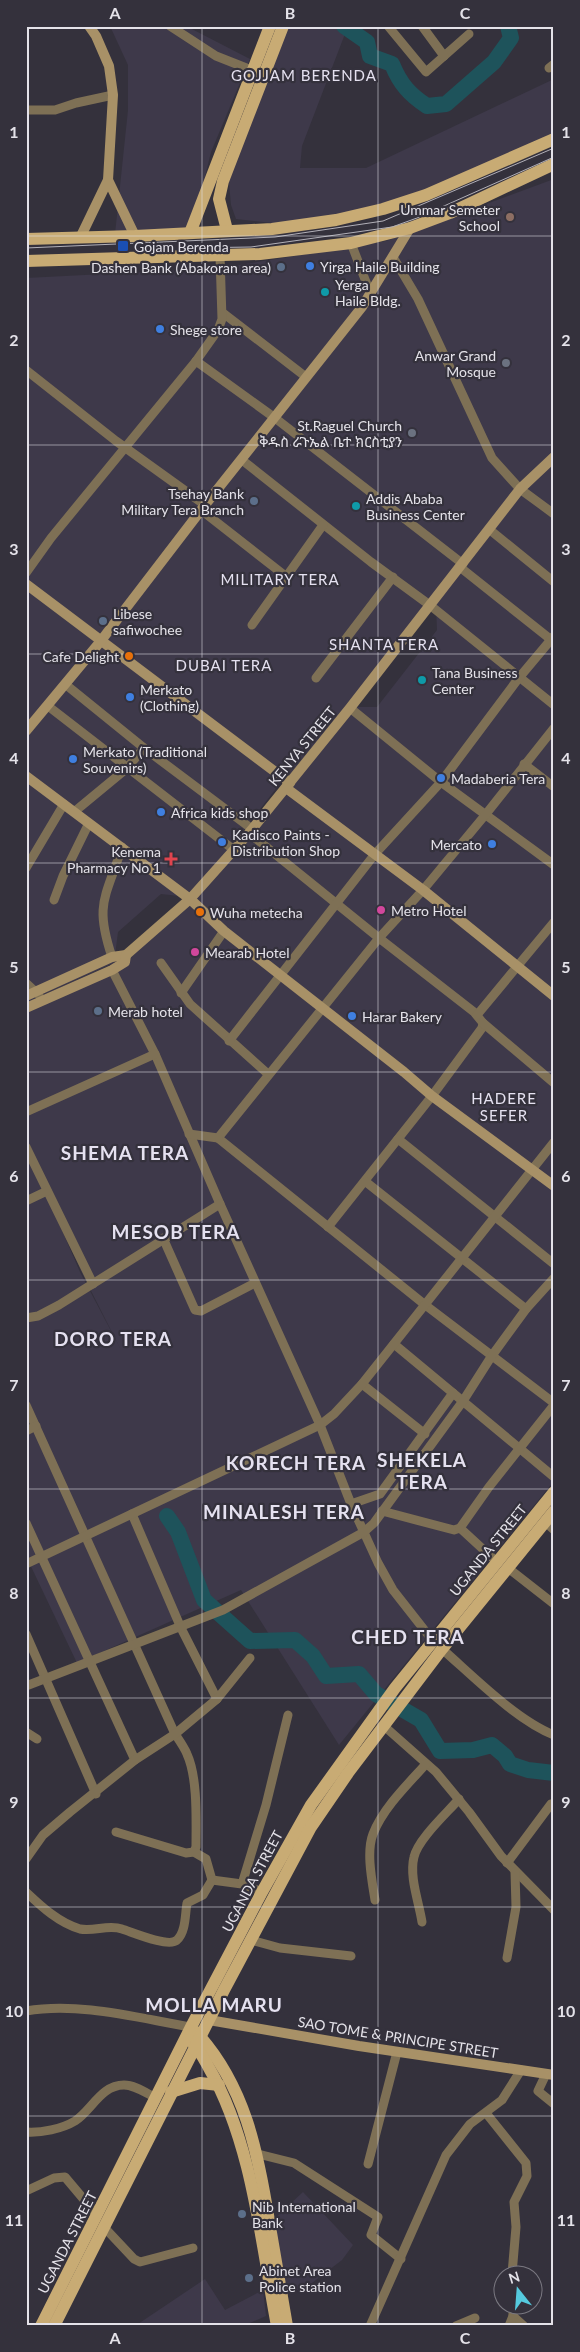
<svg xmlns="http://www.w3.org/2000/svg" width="580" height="2352" viewBox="0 0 580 2352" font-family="Lato,'Noto Sans Ethiopic',sans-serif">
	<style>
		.built { fill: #3e394a; fill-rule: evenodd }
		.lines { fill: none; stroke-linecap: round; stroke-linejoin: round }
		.river { stroke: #1e535b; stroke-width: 16 }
		.street { stroke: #7e7055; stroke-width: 9 }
		.secondary { stroke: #a89167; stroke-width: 10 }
		.primary { stroke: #c8ab74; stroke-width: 12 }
		.tram { stroke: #b2b0b8; stroke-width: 1 }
		.grid { fill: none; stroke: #e4e2e9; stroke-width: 1; stroke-opacity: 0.55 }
		.education-dot { fill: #8d6e63; stroke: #34313c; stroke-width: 2 }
		.transit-dot { fill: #1a4fb4; stroke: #34313c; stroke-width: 2 }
		.shop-dot { fill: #3f7fe0; stroke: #34313c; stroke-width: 2 }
		.service-dot { fill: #5c6f8a; stroke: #34313c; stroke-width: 2 }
		.culture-dot { fill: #0f9aa8; stroke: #34313c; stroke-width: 2 }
		.worship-dot { fill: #6b7280; stroke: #34313c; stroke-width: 2 }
		.food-dot { fill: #e8710a; stroke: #34313c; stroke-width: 2 }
		.health-dot { fill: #e0444e; stroke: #34313c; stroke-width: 2 }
		.hotel-dot { fill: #d1479c; stroke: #34313c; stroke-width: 2 }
		.labels { text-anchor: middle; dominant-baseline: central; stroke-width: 4.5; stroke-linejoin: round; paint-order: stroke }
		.poi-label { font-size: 14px; fill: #e4e2e9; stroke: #34313c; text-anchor: start }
		.street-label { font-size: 14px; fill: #e4e2e9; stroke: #34313c }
		.neighbourhood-label { font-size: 15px; letter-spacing: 1px; fill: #e5e1f0; stroke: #34313c }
		.district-label { font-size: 19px; font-weight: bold; letter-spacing: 1px; fill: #e5e1f0; stroke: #34313c }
		.neatline { fill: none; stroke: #e4e2e9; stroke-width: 2 }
		.grid-label { font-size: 16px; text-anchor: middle; font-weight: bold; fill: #e4e2e9 }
	</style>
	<rect width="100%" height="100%" fill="#34313c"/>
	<g class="built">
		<polygon points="110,26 186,26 250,59 211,152 192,229 115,234 128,110 128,65"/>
		<polygon points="285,26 348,26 302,146 300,168 366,168 554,79 554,137 381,209 291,225 236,219 231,205 228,172"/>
		<path d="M 554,179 L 554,1481 L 339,1745 L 241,1590 L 77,1663 L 26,1556 L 26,1147 L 80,1272 L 121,1350 L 81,1271 L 26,1145 L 26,1006 L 115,965 L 197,898 L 161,894 L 118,932 L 114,963 L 26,1003 L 26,278 L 221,268 L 386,241 ZM 436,604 L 437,630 L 377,707 L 356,707 ZM 281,782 L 291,785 L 200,887 Z"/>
		<polygon points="303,2192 353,2245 342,2260 308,2286 287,2294 274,2219"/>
		<polygon points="205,2279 225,2310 263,2290 266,2316 243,2326 135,2326"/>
	</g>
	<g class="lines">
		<g class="river">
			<path d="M 344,26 L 367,42 L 370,56 L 392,64 C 400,84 410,95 427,106 L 446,104 L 494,62 L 511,38 L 508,26"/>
			<polyline points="167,1516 178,1532 204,1600 250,1641 295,1640 313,1656 326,1676 359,1674 376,1694 421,1720 440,1751 473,1750 492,1745 505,1756 510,1764 528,1770 554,1773"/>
		</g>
		<g class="street">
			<polyline points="170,26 216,56 254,71"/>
			<polyline points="388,26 426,72 469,34"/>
			<polyline points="422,26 444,56"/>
			<polyline points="549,68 554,64"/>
			<polyline points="26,110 55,110 76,103 113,95"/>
			<polyline points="351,243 371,295"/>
			<polyline points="393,257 418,299 492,458 520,489 554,514"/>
			<polyline points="223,313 306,377"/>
			<polyline points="196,361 275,418 463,564"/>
			<polyline points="26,370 116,441 205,505"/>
			<polyline points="242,460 371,562 431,606 554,705"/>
			<polyline points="201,510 288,578"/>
			<polyline points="490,530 554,582"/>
			<polyline points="461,568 554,642"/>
			<polyline points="26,573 51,538 196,361 218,330 222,319 220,256"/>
			<polyline points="252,625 323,525"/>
			<polyline points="316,678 393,577"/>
			<polyline points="65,684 144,748 252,829"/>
			<polyline points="48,706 234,850"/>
			<polyline points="350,708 441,782 554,865"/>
			<polyline points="554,728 486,814 423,890 379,938 218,1138 424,1304 554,1403"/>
			<polyline points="524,764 554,787"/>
			<polyline points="74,812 126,769 144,748"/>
			<polyline points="249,833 379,938 474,1012 483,1023 482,1028 432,1096 328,1227"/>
			<polyline points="26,868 64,804"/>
			<polyline points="54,900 63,876 89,823"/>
			<path d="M 112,957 C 94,903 106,898 122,847"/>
			<polyline points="161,963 190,1004 268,1074"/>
			<polyline points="112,970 155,1054 220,1204 320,1425 351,1504 378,1563 393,1590 433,1641"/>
			<polyline points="26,983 39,995"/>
			<polyline points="181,993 224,931"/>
			<polyline points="477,1015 554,922"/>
			<polyline points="483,1023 554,1083"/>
			<polyline points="229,1041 375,854 441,782 518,679 554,636"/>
			<polyline points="26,1112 155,1054"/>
			<polyline points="189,1134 218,1138"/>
			<polyline points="398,1139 554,1264"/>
			<polyline points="26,1147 93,1284"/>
			<polyline points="366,1182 526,1309"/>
			<polyline points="26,1201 47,1191"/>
			<polyline points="163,1238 195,1310 201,1311 255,1283"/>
			<polyline points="26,1318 38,1316 59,1305 220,1204"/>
			<polyline points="394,1344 554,1477"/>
			<polyline points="362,1384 425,1434"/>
			<path d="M 26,1405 L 175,1734 C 179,1740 184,1747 187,1754 C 198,1778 196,1821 196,1847 L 194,1852"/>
			<polyline points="26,1431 36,1426"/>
			<polyline points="351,1504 380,1494 453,1393"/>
			<polyline points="382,1511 454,1530 460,1528 489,1487 554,1405"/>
			<polyline points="132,1514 181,1628 217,1699"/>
			<polyline points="545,1522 554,1530"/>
			<polyline points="26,1523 135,1760"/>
			<polyline points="460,1528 498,1563"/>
			<polyline points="26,1564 320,1425 334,1414 362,1384 554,1142"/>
			<polyline points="508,1568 554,1604"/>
			<polyline points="26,1634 96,1794"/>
			<path d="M 442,1649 C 473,1676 516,1720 554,1735"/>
			<polyline points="26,1686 223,1610 364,1532 374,1523 463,1401 491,1357 526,1309 554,1278"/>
			<polyline points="384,1726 436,1772 469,1812 501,1856 554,1910"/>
			<polyline points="26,1732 37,1739"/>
			<polyline points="116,1832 186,1853 194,1852 206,1859 212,1880"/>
			<polyline points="26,1859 43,1835 70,1812 135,1760 175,1734 217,1699 250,1658"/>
			<polyline points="507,1863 551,1804"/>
			<polyline points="212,1880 242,1884 262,1892"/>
			<polyline points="242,1884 266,1805 288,1715"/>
			<path d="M 26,1892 C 42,1907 59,1923 80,1929 C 94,1932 108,1924 122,1929 C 132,1932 169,1948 177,1940 C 186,1932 185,1914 187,1903 L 203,1895 L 212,1880"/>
			<path d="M 375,1900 C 372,1881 366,1852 373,1834 C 383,1808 408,1784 426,1764"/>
			<path d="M 422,1922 C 419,1902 409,1877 414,1857 C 418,1839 447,1813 459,1799"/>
			<polyline points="251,1940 280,1948 351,1956"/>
			<polyline points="507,1958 516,1907 515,1872"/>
			<path d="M 26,2011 C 80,2002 137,2018 191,2027"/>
			<polyline points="546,2074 538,2091 554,2104"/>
			<polyline points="486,2113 526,2163 527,2176 514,2202 516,2227 512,2274"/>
			<path d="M 26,2132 C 41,2133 62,2129 75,2121 C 92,2110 101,2085 124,2085 C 135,2085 146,2093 156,2098"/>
			<polyline points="258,2154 294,2163 378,2217 371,2235 401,2259"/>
			<polyline points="368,2164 397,2052"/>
			<polyline points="26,2191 54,2178 65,2177 97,2215"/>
			<polyline points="103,2226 134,2259 140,2262 193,2248"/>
			<polyline points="513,2316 524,2326"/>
			<polyline points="370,2326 446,2155 470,2124 502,2100 521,2070"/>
			<polyline points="456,2326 475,2318"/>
			<polyline points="509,2326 513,2316 513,2304"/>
		</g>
		<g class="secondary">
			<polyline points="108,180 135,236"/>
			<polyline points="81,236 108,180 113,95 109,66 96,36 89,26"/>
			<polyline points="26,584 290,783"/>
			<polyline points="26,731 100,642 205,505 362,307 410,228"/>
			<polyline points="26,776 190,899 224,931 404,1072 432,1096 554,1186"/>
			<polyline points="286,788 423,890 554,996"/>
			<polyline points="26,996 112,957 126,955 190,899 249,833 350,708 520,489 554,457"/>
			<polyline points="26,1008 112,970 125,962 126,955"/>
			<polyline points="209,2020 359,2046 554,2075"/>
		</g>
		<g class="primary">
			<polyline points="227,230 219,199 223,181 283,26"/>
			<polyline points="190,233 270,26"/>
			<polyline points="26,239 135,236 272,229 336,220 383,209 426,195 554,139"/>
			<polyline points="26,261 260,254 351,243 410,228 450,213 554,164"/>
			<path d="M 196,2032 C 245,2085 258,2152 269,2221 C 275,2256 281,2291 287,2326"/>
			<path d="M 192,2042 C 199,2049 204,2059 209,2068 C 252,2142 261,2242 277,2326"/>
			<polyline points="171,2092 200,2083 219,2085"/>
			<polyline points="41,2326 191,2027 262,1892 311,1805 395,1688 554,1492"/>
			<polyline points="54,2326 224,1990 311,1827 348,1773 442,1649 554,1511"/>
		</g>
		<g class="tram">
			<polyline points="26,248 275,237 383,221 554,148"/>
			<polyline points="185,248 251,247 392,227 417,218 554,157"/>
		</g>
	</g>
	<path class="grid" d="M 202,26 L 202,2326M 378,26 L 378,2326M 26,236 L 554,236M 26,445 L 554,445M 26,654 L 554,654M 26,863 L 554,863M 26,1072 L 554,1072M 26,1280 L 554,1280M 26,1489 L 554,1489M 26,1698 L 554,1698M 26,1907 L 554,1907M 26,2116 L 554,2116"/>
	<circle class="education-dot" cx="510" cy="217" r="5"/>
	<rect class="transit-dot" x="117" y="240" width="12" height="12" rx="2.5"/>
	<g class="shop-dot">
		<circle cx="310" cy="266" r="5"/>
		<circle cx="160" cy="329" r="5"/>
		<circle cx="130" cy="697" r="5"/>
		<circle cx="73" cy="759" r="5"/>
		<circle cx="441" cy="778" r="5"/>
		<circle cx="161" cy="812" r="5"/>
		<circle cx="222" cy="842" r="5"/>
		<circle cx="492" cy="844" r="5"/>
		<circle cx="352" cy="1016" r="5"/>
	</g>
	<g class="service-dot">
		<circle cx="281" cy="267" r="5"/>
		<circle cx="254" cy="501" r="5"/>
		<circle cx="103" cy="621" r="5"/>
		<circle cx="98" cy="1011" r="5"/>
		<circle cx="242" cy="2214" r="5"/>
		<circle cx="249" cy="2278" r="5"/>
	</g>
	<g class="culture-dot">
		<circle cx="325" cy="292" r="5"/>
		<circle cx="356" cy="506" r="5"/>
		<circle cx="422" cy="680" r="5"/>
	</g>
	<g class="worship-dot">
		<circle cx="506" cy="363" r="5"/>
		<circle cx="412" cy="433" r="5"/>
	</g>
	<g class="food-dot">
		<circle cx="129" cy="656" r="5"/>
		<circle cx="200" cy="912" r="5"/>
	</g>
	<path class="health-dot" d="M168.5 851.5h5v5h5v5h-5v5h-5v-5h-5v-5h5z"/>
	<g class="hotel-dot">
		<circle cx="381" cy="910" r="5"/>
		<circle cx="195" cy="952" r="5"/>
	</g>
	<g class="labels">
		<g class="poi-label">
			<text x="500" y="209" text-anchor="end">Ummar Semeter<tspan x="500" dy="16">School</tspan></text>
			<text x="134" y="246">Gojam Berenda</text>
			<text x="320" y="266">Yirga Haile Building</text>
			<text x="271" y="267" text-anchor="end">Dashen Bank (Abakoran area)</text>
			<text x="335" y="284">Yerga<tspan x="335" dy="16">Haile Bldg.</tspan></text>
			<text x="170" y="329">Shege store</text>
			<text x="496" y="355" text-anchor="end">Anwar Grand<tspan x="496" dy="16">Mosque</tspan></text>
			<text x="402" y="425" text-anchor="end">St.Raguel Church<tspan x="402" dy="16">ቅዱስ ራጉኤል ቤተ ክርስቲያን</tspan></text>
			<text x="244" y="493" text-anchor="end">Tsehay Bank<tspan x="244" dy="16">Military Tera Branch</tspan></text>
			<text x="366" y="498">Addis Ababa<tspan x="366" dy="16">Business Center</tspan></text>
			<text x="113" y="613">Libese<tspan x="113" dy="16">safiwochee</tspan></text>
			<text x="119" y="656" text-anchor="end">Cafe Delight</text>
			<text x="432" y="672">Tana Business<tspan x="432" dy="16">Center</tspan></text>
			<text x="140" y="689">Merkato<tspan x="140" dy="16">(Clothing)</tspan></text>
			<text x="83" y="751">Merkato (Traditional<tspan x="83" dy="16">Souvenirs)</tspan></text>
			<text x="451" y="778">Madaberia Tera</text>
			<text x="171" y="812">Africa kids shop</text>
			<text x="232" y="834">Kadisco Paints -<tspan x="232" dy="16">Distribution Shop</tspan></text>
			<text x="482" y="844" text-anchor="end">Mercato</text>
			<text x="161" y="851" text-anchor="end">Kenema<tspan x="161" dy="16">Pharmacy No 1</tspan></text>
			<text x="391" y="910">Metro Hotel</text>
			<text x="210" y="912">Wuha metecha</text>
			<text x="205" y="952">Mearab Hotel</text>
			<text x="108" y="1011">Merab hotel</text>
			<text x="362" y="1016">Harar Bakery</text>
			<text x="252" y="2206">Nib International<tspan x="252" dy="16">Bank</tspan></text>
			<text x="259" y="2270">Abinet Area<tspan x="259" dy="16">Police station</tspan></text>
		</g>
		<g class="street-label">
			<text transform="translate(302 746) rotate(-51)">KENYA STREET</text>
			<text transform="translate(488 1550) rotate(-51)">UGANDA STREET</text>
			<text transform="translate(252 1881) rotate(-62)">UGANDA STREET</text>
			<text transform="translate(398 2037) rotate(9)">SAO TOME &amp; PRINCIPE STREET</text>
			<text transform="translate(67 2242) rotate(-63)">UGANDA STREET</text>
		</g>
		<g class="neighbourhood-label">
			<text x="304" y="75">GOJJAM BERENDA</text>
			<text x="280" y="579">MILITARY TERA</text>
			<text x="384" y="644">SHANTA TERA</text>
			<text x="224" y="665">DUBAI TERA</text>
			<text x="504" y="1098">HADERE<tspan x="504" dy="17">SEFER</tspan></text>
		</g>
		<g class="district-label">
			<text x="125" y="1152">SHEMA TERA</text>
			<text x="176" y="1231">MESOB TERA</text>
			<text x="113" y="1338">DORO TERA</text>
			<text x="422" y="1459">SHEKELA<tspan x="422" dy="22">TERA</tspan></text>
			<text x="296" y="1462">KORECH TERA</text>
			<text x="284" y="1511">MINALESH TERA</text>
			<text x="408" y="1636">CHED TERA</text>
			<text x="214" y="2004">MOLLA MARU</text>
		</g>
	</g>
	<rect width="580" height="2352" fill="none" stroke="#34313c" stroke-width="55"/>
	<g transform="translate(518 2290) rotate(343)"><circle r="24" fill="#34313c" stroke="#7a7881"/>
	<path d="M0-4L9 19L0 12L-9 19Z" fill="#55cade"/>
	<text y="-8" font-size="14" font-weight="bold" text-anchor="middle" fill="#e4e2e9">N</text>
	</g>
	<rect x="28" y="28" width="524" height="2296" class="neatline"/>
	<g class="grid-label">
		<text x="115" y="19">A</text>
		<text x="290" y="19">B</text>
		<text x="465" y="19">C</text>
		<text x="14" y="138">1</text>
		<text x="566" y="138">1</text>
		<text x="14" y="346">2</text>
		<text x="566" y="346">2</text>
		<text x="14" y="555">3</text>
		<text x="566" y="555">3</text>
		<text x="14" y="764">4</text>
		<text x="566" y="764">4</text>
		<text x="14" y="973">5</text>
		<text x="566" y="973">5</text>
		<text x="14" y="1182">6</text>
		<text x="566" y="1182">6</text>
		<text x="14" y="1391">7</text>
		<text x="566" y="1391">7</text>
		<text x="14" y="1599">8</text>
		<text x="566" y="1599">8</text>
		<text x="14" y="1808">9</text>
		<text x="566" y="1808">9</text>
		<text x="14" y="2017">10</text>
		<text x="566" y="2017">10</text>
		<text x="14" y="2226">11</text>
		<text x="566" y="2226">11</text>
		<text x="115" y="2344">A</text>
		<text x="290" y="2344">B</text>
		<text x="465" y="2344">C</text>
	</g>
</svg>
